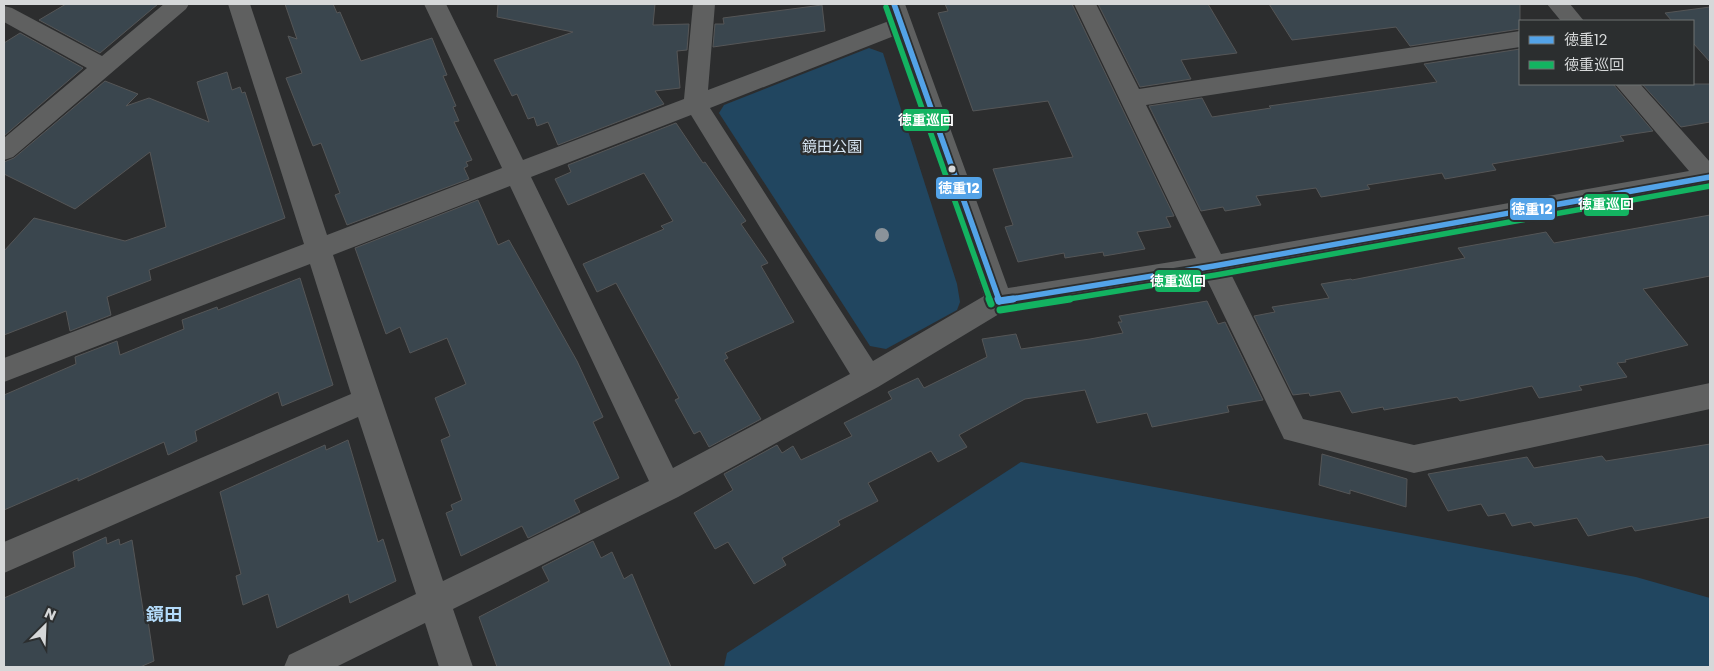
<svg xmlns="http://www.w3.org/2000/svg" width="1714" height="671" viewBox="0 0 1714 671" font-family="Poppins,'Noto Sans JP',sans-serif">
	<style>
		.green { fill: #214660 }
		.building { fill: #3a464e; stroke: #555657 }
		.lines { fill: none; stroke-linecap: round; stroke-linejoin: round }
		.minor { fill: #5f6060; fill-rule: evenodd }
		.bus-1-far1-casing { stroke: #2b2e2f; stroke-width: 9 }
		.bus-1-casing { stroke: #2b2e2f; stroke-width: 11 }
		.bus-2-far1-casing { stroke: #2b2e2f; stroke-width: 9 }
		.bus-2-casing { stroke: #2b2e2f; stroke-width: 11 }
		.bus-1-far1 { stroke: #53a3e8; stroke-width: 5.5 }
		.bus-1 { stroke: #53a3e8; stroke-width: 7 }
		.bus-2-far1 { stroke: #13b361; stroke-width: 5.5 }
		.bus-2 { stroke: #13b361; stroke-width: 7 }
		.tree { fill: #8a939a }
		.bus-dot { fill: #d6d8d9; stroke: #2b2e2f; stroke-width: 2 }
		.labels { text-anchor: middle; dominant-baseline: central; stroke-width: 5; stroke-linejoin: round; paint-order: stroke }
		.park-label { font-size: 15px; fill: #d7e6f3; stroke: #2b2e2f }
		.quarter-label { font-size: 18px; font-weight: bold; fill: #b4dbfa; stroke: #2b2e2f }
		.line-badge { stroke: #2b2e2f; stroke-width: 2 }
		.badge-label { font-size: 14px; text-anchor: middle; font-weight: bold; fill: #fff }
	</style>
	<rect width="100%" height="100%" fill="#2c2d2e"/>
	<g class="green">
		<polygon points="869,48 883,53 957,284 960,302 957,310 886,349 870,346 719,113 724,105"/>
		<polygon points="1021,462 1636,577 1710,598 1710,667 724,667 727,653"/>
	</g>
	<g class="building">
		<polygon points="66,4 158,4 100,53 39,20"/>
		<polygon points="285,4 333,4 337,13 340,12 361,61 432,38 447,75 443,76 456,106 453,107 459,121 454,122 472,160 466,162 468,166 464,168 469,179 347,225 335,195 340,193 321,143 313,146 286,78 302,73 288,36 297,39"/>
		<polygon points="498,4 655,4 653,25 689,24 687,50 677,51 680,88 655,91 664,104 558,145 548,122 537,126 534,117 528,119 517,94 512,96 494,60 573,32 497,17"/>
		<polygon points="945,4 1072,4 1174,216 1166,217 1171,227 1137,232 1145,249 1104,256 1103,252 1065,258 1064,253 1018,262 1005,227 1013,225 993,169 1073,157 1048,101 973,111 938,13 948,11"/>
		<polygon points="1098,4 1208,4 1237,53 1181,60 1191,79 1140,87"/>
		<polygon points="1269,4 1520,4 1520,29 1410,46 1396,27 1292,40"/>
		<polygon points="822,5 825,31 713,47 715,24 724,24 723,18"/>
		<polygon points="1710,7 1710,62 1693,43 1693,21 1672,21 1665,13"/>
		<polygon points="20,33 83,68 4,136 4,43"/>
		<polygon points="1520,49 1520,84 1613,84 1653,131 1620,136 1624,141 1492,164 1496,170 1445,179 1442,173 1367,185 1370,189 1321,197 1316,188 1256,196 1261,205 1225,211 1223,207 1201,211 1149,106 1202,98 1212,117 1271,108 1269,106 1437,82 1424,64"/>
		<polygon points="227,72 232,90 240,87 242,93 245,92 285,218 149,270 151,280 107,297 111,315 70,331 66,311 4,335 4,251 34,218 125,241 166,227 150,152 75,209 4,174 4,162 14,158 105,81 138,94 126,106 149,98 209,122 197,82"/>
		<polygon points="1642,84 1710,84 1710,122 1681,127"/>
		<polygon points="676,123 703,163 705,162 746,221 741,224 768,263 761,266 794,322 725,353 728,358 724,360 761,419 709,447 700,431 694,434 675,400 679,398 616,283 597,292 583,264 664,229 661,226 673,221 644,173 568,205 555,179 571,172 568,165"/>
		<polygon points="478,200 498,245 509,240 577,361 603,417 593,422 619,478 574,500 580,512 528,538 522,526 461,556 446,513 453,510 451,505 462,500 441,440 450,436 435,398 466,384 447,338 410,353 400,327 386,334 355,248"/>
		<polygon points="1710,215 1710,276 1643,289 1688,345 1625,360 1626,362 1617,363 1627,377 1579,386 1582,390 1539,398 1532,386 1460,401 1457,397 1384,410 1383,407 1352,413 1340,391 1310,396 1309,393 1293,395 1254,316 1275,312 1272,307 1329,298 1321,284 1351,279 1352,280 1465,258 1458,248 1546,232 1554,243"/>
		<polygon points="300,278 333,385 282,406 278,392 195,431 197,441 168,455 164,442 78,481 78,478 4,510 4,395 76,364 75,357 117,341 120,355 184,329 182,320 217,307 218,310"/>
		<polygon points="1207,301 1218,324 1225,322 1263,400 1227,406 1229,412 1152,427 1147,413 1097,423 1085,390 1025,399 959,435 967,447 938,462 931,451 868,483 878,501 838,521 840,525 782,558 786,565 754,584 728,542 715,549 694,513 733,490 724,474 777,445 782,453 793,446 801,460 852,436 844,423 892,399 888,392 918,378 924,388 987,357 982,339 1016,334 1021,349 1090,339 1123,333 1118,322 1122,322 1119,316"/>
		<polygon points="348,440 378,542 383,539 396,581 350,603 348,594 277,628 268,594 243,605 236,576 241,574 220,492 325,445 326,450"/>
		<polygon points="1710,444 1710,517 1635,531 1632,526 1588,536 1577,518 1534,526 1531,522 1512,526 1505,513 1488,516 1481,504 1448,511 1428,474 1527,457 1534,468 1602,456 1606,461"/>
		<polygon points="1322,454 1407,479 1406,507 1350,490 1350,494 1319,485"/>
		<polygon points="106,537 107,544 119,539 120,545 132,540 144,616 147,614 154,661 140,667 4,667 4,598 75,567 73,552"/>
		<polygon points="593,541 601,558 612,552 624,579 632,574 671,667 497,667 479,617 549,581 542,567"/>
	</g>
	<g class="lines">
		<g class="minor">
			<polygon points="164,4 189,4 186,9 13,157 4,160 4,138 87,68 4,22 4,6 12,8 102,56"/>
			<path d="M 228,4 L 250,4 L 327,235 L 502,168 L 424,4 L 446,4 L 523,160 L 684,99 L 693,4 L 715,4 L 708,90 L 889,21 L 883,4 L 905,4 L 1008,288 L 1196,258 L 1074,4 L 1096,4 L 1139,89 L 1520,31 L 1520,47 L 1146,105 L 1221,254 L 1689,171 L 1615,84 L 1640,84 L 1710,162 L 1710,186 L 1231,274 L 1303,419 L 1414,445 L 1710,383 L 1710,409 L 1414,473 L 1284,439 L 1206,278 L 1004,311 L 878,387 L 678,497 L 453,609 L 473,667 L 439,667 L 425,623 L 336,667 L 284,667 L 289,655 L 416,594 L 358,417 L 4,573 L 4,542 L 351,394 L 310,264 L 4,382 L 4,358 L 304,244 ZM 894,36 L 984,296 L 873,361 L 710,108 ZM 691,115 L 850,374 L 673,468 L 531,177 ZM 510,186 L 649,481 L 443,581 L 333,255 Z"/>
			<polygon points="1547,4 1570,4 1584,21 1561,21"/>
		</g>
		<defs>
			<g id="bus-1-far1">
				<polyline points="894,4 999,300"/>
				<polyline points="1005,300 1214,266 1710,177"/>
			</g>
			<g id="bus-1">
				<polyline points="998,299 999,301"/>
				<polyline points="999,301 1013,299"/>
			</g>
			<g id="bus-2-far1">
				<polyline points="886,7 990,300"/>
				<polyline points="1062,300 1216,275 1710,186"/>
			</g>
			<g id="bus-2">
				<polyline points="989,299 991,304"/>
				<polyline points="1000,310 1070,299"/>
			</g>
		</defs>
		<use href="#bus-1-far1" class="bus-1-far1-casing"/>
		<use href="#bus-1" class="bus-1-casing"/>
		<use href="#bus-2-far1" class="bus-2-far1-casing"/>
		<use href="#bus-2" class="bus-2-casing"/>
		<use href="#bus-1-far1" class="bus-1-far1"/>
		<use href="#bus-1" class="bus-1"/>
		<use href="#bus-2-far1" class="bus-2-far1"/>
		<use href="#bus-2" class="bus-2"/>
	</g>
	<circle class="tree" cx="882" cy="235" r="7"/>
	<circle class="bus-dot" cx="952" cy="169" r="4.5"/>
	<g class="labels">
		<g class="park-label">
			<text x="832" y="146">鏡田公園</text>
		</g>
		<g class="quarter-label">
			<text x="164" y="614">鏡田</text>
		</g>
	</g>
	<g class="line-badge">
		<rect x="902" y="108" width="48" height="24" rx="5" fill="#13b361"/>
		<rect x="935" y="176" width="48" height="24" rx="5" fill="#53a3e8"/>
		<rect x="1583" y="193" width="47" height="24" rx="5" fill="#13b361"/>
		<rect x="1509" y="197" width="47" height="24" rx="5" fill="#53a3e8"/>
		<rect x="1154" y="269" width="48" height="24" rx="5" fill="#13b361"/>
	</g>
	<g class="badge-label">
		<text x="926" y="125">徳重巡回</text>
		<text x="959" y="193">徳重12</text>
		<text x="1606" y="209">徳重巡回</text>
		<text x="1532" y="214">徳重12</text>
		<text x="1178" y="286">徳重巡回</text>
	</g>
	<rect width="1714" height="671" fill="none" stroke="#d6d8d9" stroke-width="10"/>
	<rect x="1519" y="20" width="175" height="65" fill="#2b2e2f" stroke="#6f7273"/>
	<rect x="1529" y="36" width="25" height="8" fill="#53a3e8" stroke="#6f7273"/>
	<text x="1564" y="45" font-size="15" fill="#d6d8d9">徳重12</text>
	<rect x="1529" y="61" width="25" height="8" fill="#13b361" stroke="#6f7273"/>
	<text x="1564" y="70" font-size="15" fill="#d6d8d9">徳重巡回</text>
	<g transform="translate(45 626) rotate(24)" stroke="#2b2e2f" stroke-width="4" paint-order="stroke">
	<path d="M0-4L9 19L0 12L-9 19Z" fill="#d6d8d9"/>
	<text y="-8" font-size="14" font-weight="bold" text-anchor="middle" fill="#d6d8d9">N</text>
	</g>
</svg>
